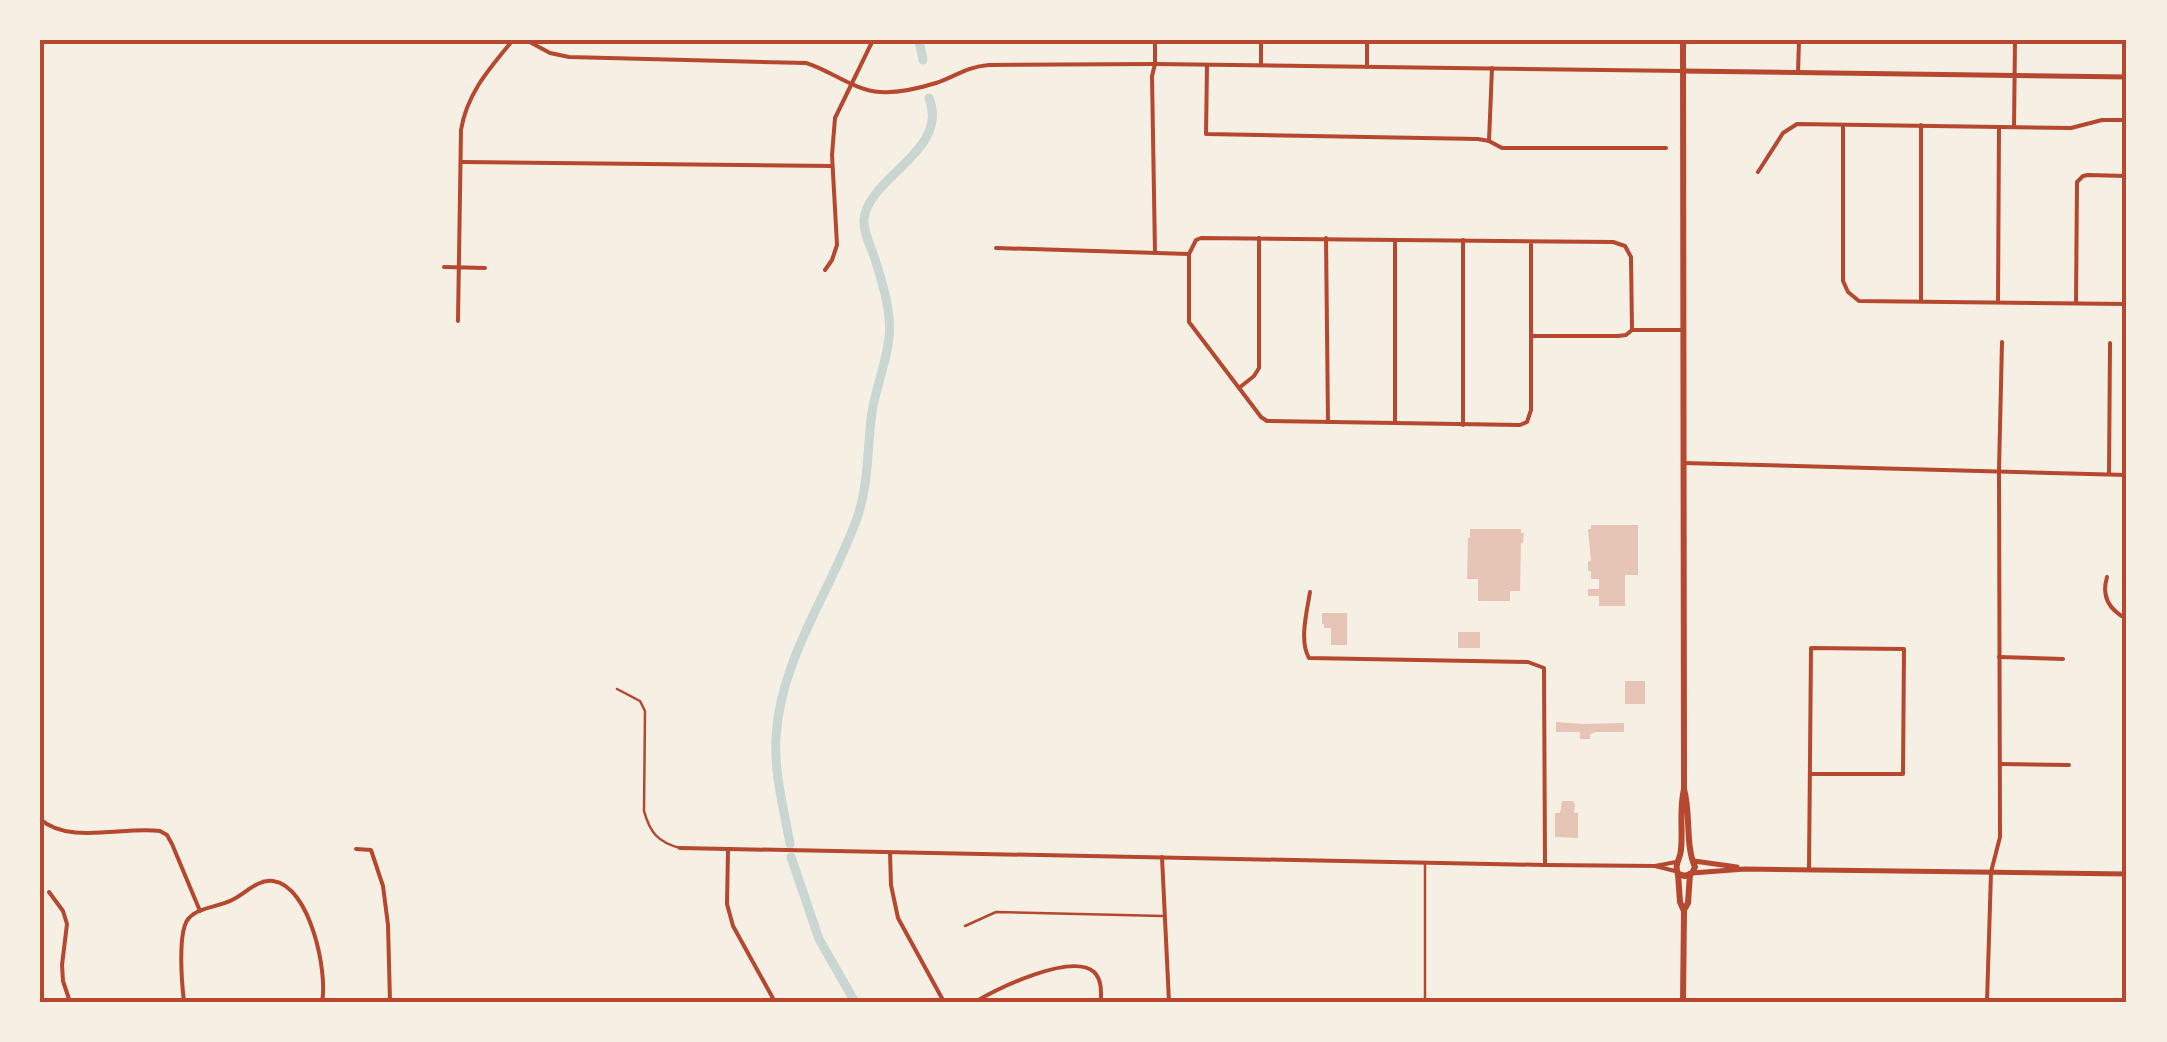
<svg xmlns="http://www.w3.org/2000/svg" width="2167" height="1042" viewBox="0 0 2167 1042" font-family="'Titillium Web',sans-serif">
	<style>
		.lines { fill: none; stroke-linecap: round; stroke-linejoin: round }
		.canal { stroke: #c9d6d2; stroke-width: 9 }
		.building { fill: #e6c5b7 }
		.service { stroke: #b5482f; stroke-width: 2.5 }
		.minor { stroke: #b5482f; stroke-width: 4 }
		.tertiary { stroke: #b5482f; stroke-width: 5 }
		.secondary { stroke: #b5482f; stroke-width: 6 }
		.neatline { fill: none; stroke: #b5482f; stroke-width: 4 }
	</style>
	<rect width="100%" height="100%" fill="#f6efe4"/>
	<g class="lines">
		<g class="canal">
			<polyline points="919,40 923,60"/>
			<path d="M 790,844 C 784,809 774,774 776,738 C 780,658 831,592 857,518 C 869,485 867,447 872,412 C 876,387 886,364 889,338 C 892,312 882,281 874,256 C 870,245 863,231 864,219 C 869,176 950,151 929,98"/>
			<polyline points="791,857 819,939 855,1002"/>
		</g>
	</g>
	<g class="building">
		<polygon points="1591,525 1638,525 1638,575 1625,575 1625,606 1599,606 1599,596 1588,596 1588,589 1599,589 1599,579 1591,579 1591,571 1588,571 1588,562 1591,561 1588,529 1591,529"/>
		<polygon points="1470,529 1521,529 1521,533 1524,533 1523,543 1521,543 1520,591 1510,591 1510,601 1478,601 1478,579 1467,579 1468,538 1470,538"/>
		<polygon points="1322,613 1347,613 1347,645 1331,645 1331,628 1324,628 1324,624 1322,624"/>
		<rect x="1458" y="632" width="22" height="16"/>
		<rect x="1625" y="681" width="20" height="23"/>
		<polygon points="1556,722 1583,724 1624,723 1624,732 1596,732 1590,734 1590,739 1580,739 1580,732 1556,732"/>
		<polygon points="1562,801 1573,801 1575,804 1574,813 1578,813 1578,838 1555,837 1555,813 1560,813"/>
	</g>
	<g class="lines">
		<g class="service">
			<path d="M 617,689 L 640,701 L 645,711 L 644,811 C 650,833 658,842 680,848"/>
			<polyline points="1425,863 1425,1002"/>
			<polyline points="965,926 996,912 1163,916"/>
		</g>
		<g class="minor">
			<path d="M 526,40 L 550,53 L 569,57 L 806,63 C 830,70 855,91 880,92 C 897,93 920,88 936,83 C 957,76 965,67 989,65 L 1155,64 L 1683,71"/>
			<polyline points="1367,40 1367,67"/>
			<polyline points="1207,65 1206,134 1478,139 1489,141"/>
			<polyline points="1261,65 1261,40"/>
			<polyline points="1492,68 1489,141 1502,148 1666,148"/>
			<polyline points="1798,73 1799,40"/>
			<polyline points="1843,125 1843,281 1848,292 1859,301 2127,304"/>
			<polyline points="1921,125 1921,300"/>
			<polyline points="2014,127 2015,40"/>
			<polyline points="461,162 832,166"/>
			<polyline points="1758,172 1783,133 1797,124 2071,128 2102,120 2127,120"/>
			<polyline points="1326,238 1328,422"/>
			<polyline points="1395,240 1395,423"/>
			<polyline points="1463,240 1463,425"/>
			<polyline points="1531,242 1531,410 1527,422 1520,425 1267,421 1261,417 1189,322 1189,254 1196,240 1201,238 1613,242 1625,246 1631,257 1632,330"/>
			<polyline points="996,248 1189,254"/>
			<polyline points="1155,253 1152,76 1155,64 1155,40"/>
			<polyline points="444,267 485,268"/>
			<polyline points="825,270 832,260 837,245 832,155 835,118 873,40"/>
			<polyline points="1998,302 1999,127"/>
			<polyline points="2076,303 2077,182 2083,176 2088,175 2127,176"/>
			<path d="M 458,321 L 461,130 C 467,93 490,68 513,40"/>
			<polyline points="1531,336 1618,336 1626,335 1632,330 1683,330"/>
			<polyline points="1239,388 1254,376 1259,368 1259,238"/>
			<polyline points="1683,463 2127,475"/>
			<polyline points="2109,474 2110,343"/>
			<path d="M 2107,577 C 2101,597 2109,610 2127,619"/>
			<path d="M 1310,592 C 1307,611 1299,641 1309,658 L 1528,662 L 1544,668 L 1545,864"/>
			<polyline points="1999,657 2063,659"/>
			<polyline points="2000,764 2069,765"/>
			<path d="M 40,819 C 69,845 124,826 160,831 L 167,835 L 172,844 L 200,911"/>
			<polyline points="680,848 1545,865 1655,866 1676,862"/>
			<polyline points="356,849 371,850 383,886 388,925 390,1002"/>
			<polyline points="728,850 727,904 733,926 775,1002"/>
			<polyline points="890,853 891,885 898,918 944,1002"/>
			<polyline points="1162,857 1169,1002"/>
			<polyline points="1655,866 1675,871"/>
			<polyline points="1809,870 1811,648 1904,649 1903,774 1810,774"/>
			<polyline points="2125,876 2127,931"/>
			<polyline points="49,892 63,911 67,924 62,965 63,981 70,1002"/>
			<path d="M 184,1002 C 182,985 177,930 189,918 C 199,907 219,907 232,900 C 245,894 257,879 273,881 C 310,886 328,972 322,1002"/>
			<path d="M 975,1002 C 997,989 1071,952 1094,972 C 1102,980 1101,991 1101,1002"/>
			<polyline points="1987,1002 1991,872 2000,837 1999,470 2002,342"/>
		</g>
		<g class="tertiary">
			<polyline points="1683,71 2127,77"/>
			<polyline points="1694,861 1737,867"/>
			<polyline points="1692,873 1745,869 2127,874"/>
		</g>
		<g class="secondary">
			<path d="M 1683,40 L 1684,789 C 1691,814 1685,845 1695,867 L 1692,873 L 1685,876 L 1678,874 C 1674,863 1680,861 1681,850 C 1683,829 1679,810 1684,789"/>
			<polyline points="1678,874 1680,902 1684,911 1683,1002"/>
			<polyline points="1684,910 1688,903 1690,874"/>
		</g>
	</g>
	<rect width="2167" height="1042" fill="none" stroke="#f6efe4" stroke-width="85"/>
	<rect x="42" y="42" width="2082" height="958" class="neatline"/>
</svg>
